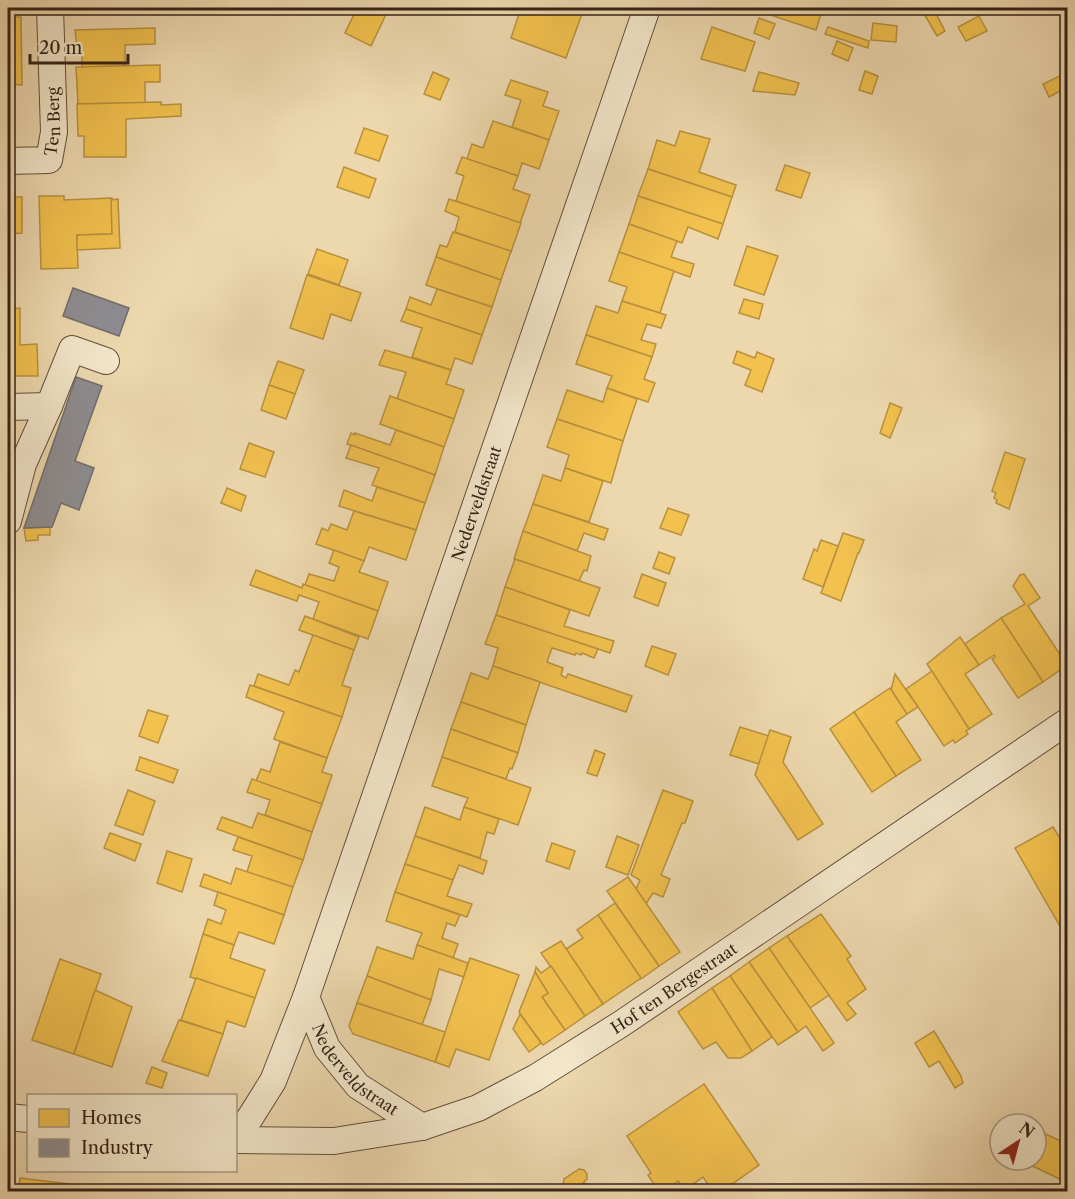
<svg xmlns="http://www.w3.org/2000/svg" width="1075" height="1199" viewBox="0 0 1075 1199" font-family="'Libre Caslon Text',serif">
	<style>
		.homes { fill: #f2c14e; stroke: #b9913e; stroke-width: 1.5 }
		.industry { fill: #8d8d92; stroke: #726d6d; stroke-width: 1.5 }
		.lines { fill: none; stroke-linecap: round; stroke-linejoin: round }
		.minor-casing { stroke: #62503d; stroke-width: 28 }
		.minor { stroke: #f3e6ca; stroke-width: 26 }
		.labels { text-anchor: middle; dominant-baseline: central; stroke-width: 6; stroke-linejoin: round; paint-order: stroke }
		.street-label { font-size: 16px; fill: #342217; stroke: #f3e6ca }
	</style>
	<rect width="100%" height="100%" fill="#edd8ae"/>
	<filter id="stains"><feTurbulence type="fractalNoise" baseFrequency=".00333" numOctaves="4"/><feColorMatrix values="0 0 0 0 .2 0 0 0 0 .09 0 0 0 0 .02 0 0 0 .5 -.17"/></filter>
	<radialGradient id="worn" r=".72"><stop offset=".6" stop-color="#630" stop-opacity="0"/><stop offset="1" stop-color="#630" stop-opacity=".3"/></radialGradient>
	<g class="homes">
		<polygon points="357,8 389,8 371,46 345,33"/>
		<polygon points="521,8 572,8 583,11 566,58 511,38"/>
		<polygon points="749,8 788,8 802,13 804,8 821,14 816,30"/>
		<polygon points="933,8 945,31 937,36 923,12"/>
		<polygon points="979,16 987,31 966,41 958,27"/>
		<polygon points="8,17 21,17 22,85 8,84"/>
		<polygon points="759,18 775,24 769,39 754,33"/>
		<polygon points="873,23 897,26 896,42 871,40"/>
		<polygon points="712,27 755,42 745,71 701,59"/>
		<polygon points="828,27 869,41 868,48 825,34"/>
		<polygon points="155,28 155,44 125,45 125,66 82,67 82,47 76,47 77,46 75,30"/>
		<polygon points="837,41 853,48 848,61 832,54"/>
		<polygon points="160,65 160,82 145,82 145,103 78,104 76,67"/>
		<polygon points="865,71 878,76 872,94 859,90"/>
		<polygon points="433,72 449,79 440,100 424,94"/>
		<polygon points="759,72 799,83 795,95 753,91"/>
		<polygon points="1066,73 1068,87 1049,97 1043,84"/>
		<polygon points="511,80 548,92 543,106 559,111 549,140 512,127 521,100 505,95"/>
		<polygon points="161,102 161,105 181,104 181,116 126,119 126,157 84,157 84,136 78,136 77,104"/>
		<polygon points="493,121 549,140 539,169 522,163 518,176 467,159 472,144 483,148"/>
		<polygon points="364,128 388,136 379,161 355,153"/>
		<polygon points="680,131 710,139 699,172 736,185 732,197 648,169 657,140 675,146"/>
		<polygon points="462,157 518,176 513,189 530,195 520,223 456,201 464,176 456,173"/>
		<polygon points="785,165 810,173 801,198 776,190"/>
		<polygon points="344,167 376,179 369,198 337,187"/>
		<polygon points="648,169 732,197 723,224 638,196"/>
		<polygon points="39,196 64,196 64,200 112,198 112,234 77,235 78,268 41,269"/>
		<polygon points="638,196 723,224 718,239 688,227 682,243 629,224"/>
		<polygon points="8,197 22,197 22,233 8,234"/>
		<polygon points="118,199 120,248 77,250 77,235 112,234 111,200"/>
		<polygon points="449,199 521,223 511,252 455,232 459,217 445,211"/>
		<polygon points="629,224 677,241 671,257 694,264 690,277 619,252"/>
		<polygon points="453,232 511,251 501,280 436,257 440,245 447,247"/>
		<polygon points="747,246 778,256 764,295 734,285"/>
		<polygon points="317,249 348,260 339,285 308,274"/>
		<polygon points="619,252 674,271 660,313 622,301 627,287 609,281"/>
		<polygon points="436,257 501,280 492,307 426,285"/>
		<polygon points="307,275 361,293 351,321 331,314 323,339 290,328"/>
		<polygon points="437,289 492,307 482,335 406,309 410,297 431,305"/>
		<polygon points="744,299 763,304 759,319 739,313"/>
		<polygon points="622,301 666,315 661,328 647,324 641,340 656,344 652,357 586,335 596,306 618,313"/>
		<polygon points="20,308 20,345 37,344 38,376 8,376 8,309"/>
		<polygon points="406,309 482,335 472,364 455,358 451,370 412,357 422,328 401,321"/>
		<polygon points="586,335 652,357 644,379 655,383 648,402 607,388 612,376 576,364"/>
		<polygon points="385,350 451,370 446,384 464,390 454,419 397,399 406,372 379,365"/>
		<polygon points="737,351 755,358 757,352 774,359 762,392 745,385 751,370 733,363"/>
		<polygon points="278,361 304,370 295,394 269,385"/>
		<polygon points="269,385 295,394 286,419 261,410"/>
		<polygon points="607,388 637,399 623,441 557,419 567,390 603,402"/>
		<polygon points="390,396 454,419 444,447 380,424"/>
		<polygon points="890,403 902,408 890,438 880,433"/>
		<polygon points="557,419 623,441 611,483 565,468 569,455 547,447"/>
		<polygon points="396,430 444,447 435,475 347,444 351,433 355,435 355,433 390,445"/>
		<polygon points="249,443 274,452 265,477 240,469"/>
		<polygon points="351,445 435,475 425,503 372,485 379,468 346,458"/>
		<polygon points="1005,452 1025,459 1009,509 996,503 997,500 994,498 996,493 992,491"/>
		<polygon points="565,468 603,481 589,522 533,504 543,475 561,481"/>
		<polygon points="377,487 425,503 416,530 339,506 344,490 372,501"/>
		<polygon points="227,488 246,496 241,511 221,503"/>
		<polygon points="533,504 608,529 604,540 584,533 577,551 523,531"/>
		<polygon points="668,508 689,515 681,535 660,528"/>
		<polygon points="354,511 416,530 406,560 369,547 364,561 316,544 322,528 328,531 331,524 347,530"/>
		<polygon points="50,527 50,535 38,535 38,540 26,541 24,528"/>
		<polygon points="523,531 591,556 587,571 584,570 579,581 514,559"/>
		<polygon points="843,533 864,540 859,553 858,553 841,601 821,593"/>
		<polygon points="821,540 838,546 823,587 803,579 814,549 817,551"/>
		<polygon points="334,550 364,561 359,572 388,582 378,611 305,585 309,574 334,581 339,567 329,563"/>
		<polygon points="659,552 675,558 669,574 653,568"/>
		<polygon points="515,559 600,588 589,616 505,587"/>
		<polygon points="256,570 302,588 303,584 378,611 368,639 313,619 319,602 299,595 297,601 250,585"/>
		<polygon points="642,574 666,583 658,606 634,597"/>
		<polygon points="1024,574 1040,598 1028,606 1067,665 1043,682 1001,618 1025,604 1013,586 1020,575"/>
		<polygon points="505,587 570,610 564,626 614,641 610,653 496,615"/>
		<polygon points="496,615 598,649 594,658 582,653 581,655 576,653 575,655 552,648 547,662 563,668 561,675 566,678 568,674 632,696 626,712 493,666 498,648 485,644"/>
		<polygon points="305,616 359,637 354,650 299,630"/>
		<polygon points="1001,618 1043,682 1018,698 992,659 995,657 994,655 979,665 965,644"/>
		<polygon points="313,635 354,650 342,685 351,688 342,717 254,686 258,674 289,685 295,670 299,672"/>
		<polygon points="960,637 979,665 965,674 992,714 969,729 927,664"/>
		<polygon points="652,646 676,654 668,675 645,666"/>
		<polygon points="493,666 540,682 526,725 461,702 471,673 488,679"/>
		<polygon points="932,671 969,729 966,731 968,734 955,743 953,740 944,746 906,689"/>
		<polygon points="895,674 918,707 907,714 891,690"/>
		<polygon points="250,685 342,717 327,758 274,739 284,712 246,697"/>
		<polygon points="890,688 907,714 896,722 921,760 896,776 854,712"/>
		<polygon points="461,702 526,725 518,753 451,729"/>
		<polygon points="148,710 168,716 158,743 139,736"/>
		<polygon points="854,712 896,776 872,792 830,729"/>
		<polygon points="740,727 769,736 759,764 730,755"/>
		<polygon points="451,729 518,753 512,769 510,768 506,779 442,757"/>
		<polygon points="770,730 791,737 783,762 823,824 798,840 755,775"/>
		<polygon points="280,742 327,758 322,772 332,775 322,804 256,781 261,769 270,772"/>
		<polygon points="595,750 605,754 597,776 587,773"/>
		<polygon points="140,757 178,770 173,783 136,770"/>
		<polygon points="442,757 531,788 518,825 464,807 468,798 432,786"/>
		<polygon points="252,779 322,804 312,832 265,815 270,800 247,792"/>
		<polygon points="128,790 155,801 143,835 115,825"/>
		<polygon points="663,790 693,801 685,823 682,823 661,875 670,879 663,897 653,893 646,904 636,889 640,880 631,875"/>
		<polygon points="425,807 460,820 464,807 499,819 494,834 487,832 480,858 415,836"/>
		<polygon points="258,813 312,832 303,860 217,829 222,817 252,828"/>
		<polygon points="1053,827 1068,851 1068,924 1061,928 1015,848"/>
		<polygon points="110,833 141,844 135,861 104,848"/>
		<polygon points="415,836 487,861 483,874 459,865 453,880 405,864"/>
		<polygon points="617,836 639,845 628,875 606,867"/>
		<polygon points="238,837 303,860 293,887 247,872 252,856 233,850"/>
		<polygon points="552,843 575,851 569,869 546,861"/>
		<polygon points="167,851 192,859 182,892 157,883"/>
		<polygon points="405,864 453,880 447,896 472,904 467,917 395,892"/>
		<polygon points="236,868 293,887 284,915 200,886 204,874 231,884"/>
		<polygon points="628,877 680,952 659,966 607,891"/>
		<polygon points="218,892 284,915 274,944 239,932 234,945 203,934 208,919 221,924 226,910 214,905"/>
		<polygon points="395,892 460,915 455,926 447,923 442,938 458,944 453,958 417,945 422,933 386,921"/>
		<polygon points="615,903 659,966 641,979 598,915"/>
		<polygon points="821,914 851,956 847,959 866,989 847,1003 856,1014 847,1021 787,936"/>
		<polygon points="598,915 641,978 603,1004 566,949 583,938 577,930"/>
		<polygon points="203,934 234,945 230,958 265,970 255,998 190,977"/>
		<polygon points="787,936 829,995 810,1008 769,948"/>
		<polygon points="561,941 603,1004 585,1016 541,953"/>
		<polygon points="417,945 468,963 464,977 439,969 431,1000 367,976 377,947 413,959"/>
		<polygon points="769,948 834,1043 823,1051 806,1026 798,1032 749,962"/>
		<polygon points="470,958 519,975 489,1060 456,1049 449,1067 435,1062"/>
		<polygon points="60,959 101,974 74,1054 32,1040"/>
		<polygon points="749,962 798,1032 778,1045 730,976"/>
		<polygon points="551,966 585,1016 565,1030 542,997 548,993 535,972 536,967 541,973"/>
		<polygon points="535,972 548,993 542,997 565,1030 543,1045 519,1012"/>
		<polygon points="367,976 431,1000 422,1025 357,1003"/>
		<polygon points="730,976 772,1037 752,1051 712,988"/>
		<polygon points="196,978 255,998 245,1027 227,1021 223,1034 181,1020"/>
		<polygon points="712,988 752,1051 741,1058 728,1058 716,1042 703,1049 678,1012"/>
		<polygon points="95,990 132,1007 112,1067 74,1054"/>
		<polygon points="357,1003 445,1032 435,1062 353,1034 349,1026"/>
		<polygon points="520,1014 541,1043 529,1052 513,1029"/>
		<polygon points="179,1020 223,1034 208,1076 162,1061"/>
		<polygon points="934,1031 961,1076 963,1083 955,1088 939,1061 929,1067 915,1043"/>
		<polygon points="152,1067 167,1073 162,1088 146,1083"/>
		<polygon points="704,1084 759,1165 721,1192 713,1192 703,1177 685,1190 678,1181 663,1192 659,1192 648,1175 651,1173 627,1136"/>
		<polygon points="1036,1130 1068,1144 1068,1183 1022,1161 1036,1160"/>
		<polygon points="579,1169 584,1170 587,1174 587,1179 583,1183 596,1186 596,1188 601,1190 601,1192 559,1192 562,1190 564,1179"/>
		<polygon points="20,1178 69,1184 68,1192 18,1192"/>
		<polygon points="108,1187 132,1190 132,1192 108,1192"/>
	</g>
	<g class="industry">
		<polygon points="73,288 129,308 119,336 63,316"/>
		<polygon points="76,377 102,386 75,461 94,468 79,510 61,503 52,527 24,528"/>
	</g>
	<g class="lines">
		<defs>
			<g id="minor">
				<path id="s1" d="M 8,161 L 49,160 L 54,132 L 50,8"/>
				<polyline points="8,407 49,406 72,349 106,361"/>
				<polyline points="8,521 23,464 49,406"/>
				<path id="s2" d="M 306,997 L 327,1048 L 358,1086 L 422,1127"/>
				<polyline points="8,1117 28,1119"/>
				<path id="s3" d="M 236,1140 L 273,1081 L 306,997 L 647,8"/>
				<path id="s4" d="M 236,1140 L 334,1141 L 422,1127 L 478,1108 L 535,1078 L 621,1024 L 1068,721"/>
			</g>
		</defs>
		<use href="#minor" class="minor-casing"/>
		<use href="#minor" class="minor"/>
	</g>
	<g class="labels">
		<g class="street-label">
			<text stroke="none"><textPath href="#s1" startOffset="80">Ten Berg</textPath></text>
			<text stroke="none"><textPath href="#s3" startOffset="682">Nederveldstraat</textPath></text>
			<text stroke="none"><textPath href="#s4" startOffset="476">Hof ten Bergestraat</textPath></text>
			<text stroke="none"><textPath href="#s2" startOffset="90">Nederveldstraat</textPath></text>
		</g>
	</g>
	<rect width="1075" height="1199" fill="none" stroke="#edd8ae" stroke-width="30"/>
	<rect x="9" y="9" width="1057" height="1181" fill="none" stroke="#342217" stroke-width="3"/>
	<rect x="15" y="15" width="1045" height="1169" fill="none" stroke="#342217" stroke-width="1.5"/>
	<rect x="27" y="1094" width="210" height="78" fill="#f3e6ca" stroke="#a79882" stroke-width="1.5"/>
	<rect x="39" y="1109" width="30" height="18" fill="#f2c14e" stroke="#a79882" stroke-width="1.5"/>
	<text x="81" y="1124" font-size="18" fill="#342217">Homes</text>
	<rect x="39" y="1139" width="30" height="18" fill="#8d8d92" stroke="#a79882" stroke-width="1.5"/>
	<text x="81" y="1154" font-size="18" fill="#342217">Industry</text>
	<g transform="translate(1018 1142) rotate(36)"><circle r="28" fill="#f3e6ca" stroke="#a79882" stroke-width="1.5"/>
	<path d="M0-4.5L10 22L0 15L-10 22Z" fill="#8f2418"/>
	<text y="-9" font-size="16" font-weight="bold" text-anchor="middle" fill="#342217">N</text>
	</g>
	<path d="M30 54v9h98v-9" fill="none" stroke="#342217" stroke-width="3"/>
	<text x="39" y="54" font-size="18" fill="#342217" stroke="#f3e6ca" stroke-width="4.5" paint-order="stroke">20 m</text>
	<rect width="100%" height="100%" filter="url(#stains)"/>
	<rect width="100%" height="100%" fill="url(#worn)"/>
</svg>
